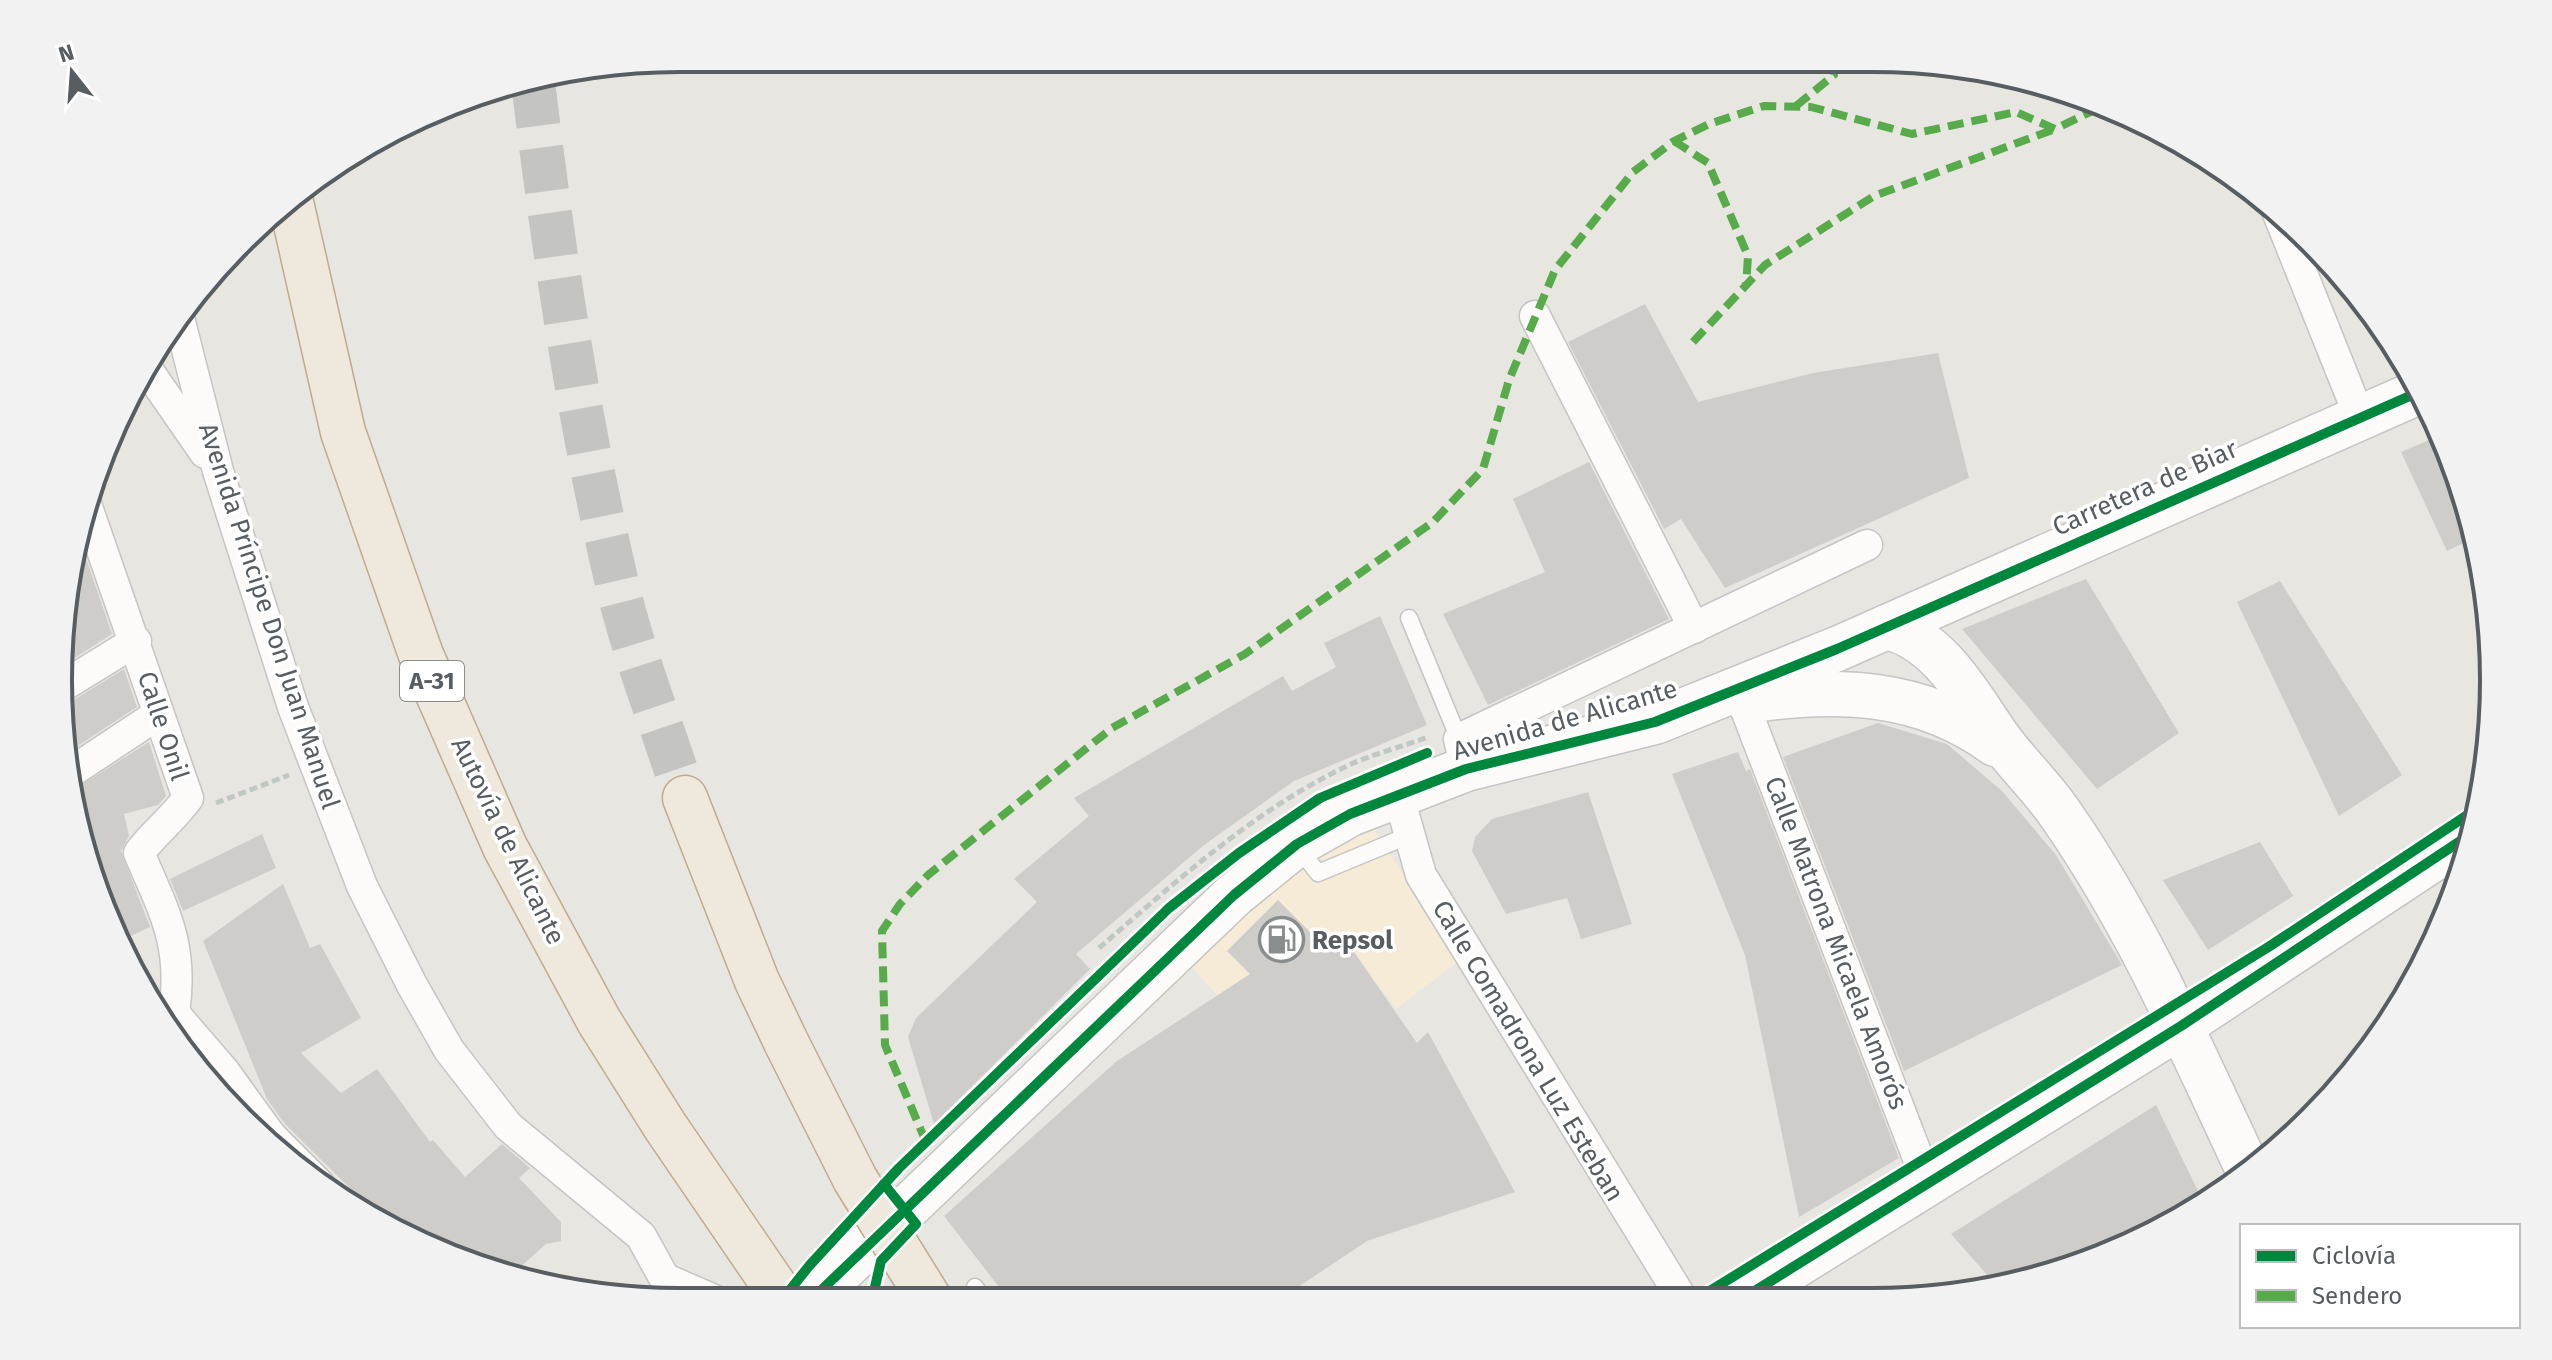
<svg xmlns="http://www.w3.org/2000/svg" width="2552" height="1360" viewBox="0 0 2552 1360" font-family="'Fira Sans',sans-serif">
	<style>
		.commercial { fill: #f5ebd7 }
		.building { fill: #cfcdca }
		.lines { fill: none; stroke-linecap: round; stroke-linejoin: round }
		.motorway-tunnel { stroke: #c4c4c0; stroke-width: 44; stroke-dasharray: 44 22; stroke-linecap: butt }
		.service-casing { stroke: #c4c5c4; stroke-width: 19 }
		.minor-casing { stroke: #c4c5c4; stroke-width: 33 }
		.secondary-casing { stroke: #c5c5c5; stroke-width: 47 }
		.motorway-casing { stroke: #bfab8f; stroke-width: 47 }
		.path { stroke: #c1c7c3; stroke-width: 5; stroke-dasharray: 8 4; stroke-linecap: butt }
		.service { stroke: #fcfbfa; stroke-width: 16 }
		.minor { stroke: #fcfbfa; stroke-width: 30 }
		.secondary { stroke: #fcfbfa; stroke-width: 44 }
		.motorway { stroke: #eee8dd; stroke-width: 44 }
		.motorway-bridge-casing { stroke: #bfab8f; stroke-width: 47; stroke-linecap: butt }
		.motorway-bridge { stroke: #eee8dd; stroke-width: 44 }
		.quiet { stroke: #58ab4b; stroke-width: 8; stroke-dasharray: 16 8; stroke-linecap: butt }
		.cycleway-casing { stroke: #fff; stroke-width: 15 }
		.cycleway { stroke: #00873e; stroke-width: 10 }
		.labels { text-anchor: middle; dominant-baseline: central; stroke-width: 7; stroke-linejoin: round; paint-order: stroke }
		.shield { fill: #fff; stroke: #898e90; stroke-width: 2 }
		.shield-label { font-size: 24px; font-weight: bold; fill: #575d61 }
		.street-label { font-size: 26px; fill: #575d61; stroke: #fff }
		.poi-label { font-size: 26px; font-weight: bold; fill: #575d61; stroke: #fff; text-anchor: start }
		.rim { fill: none; stroke: #575d61; stroke-width: 4 }
	</style>
	<rect width="100%" height="100%" fill="#e8e6e0"/>
	<polygon class="commercial" points="1368,820 1459,961 1396,1009 1342,935 1241,1022 1187,962 1274,885"/>
	<g class="building">
		<polygon points="1645,304 1698,402 1813,373 1938,353 1969,478 1725,588 1681,519 1664,529 1568,342"/>
		<polygon points="2441,435 2461,480 2474,538 2447,551 2401,452"/>
		<polygon points="1589,462 1669,619 1488,705 1443,614 1545,572 1513,499"/>
		<polygon points="78,535 112,634 65,664 73,580"/>
		<polygon points="2086,579 2179,733 2097,789 1962,629"/>
		<polygon points="2280,581 2402,775 2339,816 2237,602"/>
		<polygon points="1380,616 1427,725 1294,781 1204,845 1076,954 1090,969 934,1124 908,1037 916,1018 1037,902 1014,879 1089,816 1074,798 1283,676 1292,691 1336,667 1324,643"/>
		<polygon points="124,669 137,707 67,753 60,722 61,704 72,701"/>
		<polygon points="1878,723 1947,744 2002,791 2056,855 2122,965 1904,1071 1783,757"/>
		<polygon points="149,742 166,796 158,805 124,814 129,836 121,851 150,927 120,941 106,918 75,789"/>
		<polygon points="1738,752 1746,771 1750,769 1899,1158 1799,1217 1745,955 1672,774"/>
		<polygon points="1588,792 1632,924 1581,939 1567,898 1506,914 1472,851 1475,837 1492,819"/>
		<polygon points="262,834 276,868 183,911 170,879"/>
		<polygon points="2260,842 2293,896 2208,950 2163,880"/>
		<polygon points="283,884 310,948 320,944 361,1018 301,1053 341,1093 377,1069 430,1142 433,1140 465,1177 502,1144 530,1168 519,1178 561,1222 561,1241 546,1244 509,1277 392,1230 285,1124 267,1099 203,941"/>
		<polygon points="1278,900 1326,948 1342,935 1417,1043 1428,1032 1515,1192 1367,1241 1280,1299 1009,1300 944,1216 1117,1061 1250,974 1227,951"/>
		<polygon points="2156,1105 2203,1201 2110,1255 1996,1285 1951,1234"/>
	</g>
	<g class="lines">
		<path class="motorway-tunnel" d="M 533,82 C 554,255 579,426 620,596 C 637,664 664,731 685,798"/>
		<defs>
			<g id="service">
				<polyline points="1409,618 1459,739"/>
				<polyline points="1297,846 1318,873 1410,835"/>
				<polyline points="975,1287 984,1300"/>
			</g>
			<g id="minor">
				<polyline points="2277,211 2360,418"/>
				<polyline points="1535,316 1694,628"/>
				<polyline points="179,318 218,471 293,707 362,886 412,985 449,1050 508,1126 641,1236 677,1301"/>
				<polyline points="147,369 205,453"/>
				<path d="M 86,504 L 188,798 C 173,819 154,833 139,853 C 165,913 184,946 174,1013 L 165,1014"/>
				<polyline points="63,686 136,641"/>
				<polyline points="1743,702 1920,1163 1933,1181"/>
				<polyline points="1466,769 1459,739 1867,545"/>
				<polyline points="71,772 157,715"/>
				<polyline points="1398,794 1421,875 1681,1297"/>
				<polyline points="174,1013 224,1071 271,1136 319,1184"/>
				<polyline points="668,1280 714,1300"/>
			</g>
			<g id="secondary">
				<path d="M 1887,627 C 1941,640 1970,698 2000,740 C 2019,766 2043,788 2061,815 C 2139,927 2192,1051 2250,1174"/>
				<path d="M 1748,701 C 1836,687 1921,690 1995,744"/>
				<polyline points="1745,1297 2181,1026 2474,832"/>
				<polyline points="811,1300 1234,895 1297,844 1350,814 1466,769 1655,722 1837,649 2421,391"/>
			</g>
			<g id="motorway">
				<polyline points="290,198 343,432 421,655 505,847 599,1021 665,1126 784,1300"/>
				<polyline points="685,798 757,981 787,1044"/>
			</g>
		</defs>
		<use href="#service" class="service-casing"/>
		<use href="#minor" class="minor-casing"/>
		<use href="#secondary" class="secondary-casing"/>
		<use href="#motorway" class="motorway-casing"/>
		<g class="path">
			<polyline points="216,803 289,775"/>
			<path d="M 1099,948 C 1177,881 1253,811 1347,766 C 1372,754 1402,747 1428,737"/>
		</g>
		<use href="#service" class="service"/>
		<use href="#minor" class="minor"/>
		<use href="#secondary" class="secondary"/>
		<use href="#motorway" class="motorway"/>
		<defs>
			<polyline id="motorway-bridge" points="787,1044 855,1179 930,1300"/>
		</defs>
		<use href="#motorway-bridge" class="motorway-bridge-casing"/>
		<use href="#motorway-bridge" class="motorway-bridge"/>
		<g class="quiet">
			<polyline points="1796,106 1834,75 1835,67 1846,59"/>
			<polyline points="1674,141 1708,163 1748,256 1746,287"/>
			<polyline points="1693,342 1765,265 1874,196 2055,129"/>
			<polyline points="926,1142 885,1045 882,931 900,904 928,875 1112,728 1245,654 1433,522 1483,469 1509,380 1555,270 1633,172 1674,141 1709,124 1764,106 1811,107 1912,134 2016,112 2055,129 2103,106"/>
		</g>
		<defs>
			<g id="cycleway">
				<polyline points="1700,1297 2270,946 2478,808"/>
				<polyline points="1745,1297 2181,1026 2474,832"/>
				<polyline points="782,1300 809,1266 899,1168 1169,908 1239,853 1320,798 1427,753"/>
				<polyline points="811,1300 1234,895 1297,844 1350,814 1466,769 1655,722 1837,649 2421,391"/>
				<polyline points="872,1300 881,1261 916,1224 884,1184"/>
			</g>
		</defs>
		<use href="#cycleway" class="cycleway-casing"/>
		<use href="#cycleway" class="cycleway"/>
	</g>
	<defs>
		<symbol id="fuel-ring" viewBox="-11 -11 22 22"><circle r="9.5" fill="#fff" stroke="#8a8d8d" stroke-width="1.5"/><path d="M-5.5-6h7V0h2V4h1.3V-2.5L3-4.5l.8-.8L6-3V5H2.5V1h-1V6h-7ZM-4.2-4.7v3.2H.2V-4.7Z" fill="#8a8d8d"/></symbol>
	</defs>
	<g fill-rule="evenodd">
		<use href="#fuel-ring" x="1256" y="914" width="51" height="51"/>
	</g>
	<g class="labels">
		<rect class="shield" x="400" y="661" width="64" height="40" rx="6"/>
		<g class="shield-label">
			<text x="432" y="681">A-31</text>
		</g>
		<g class="street-label">
			<text transform="translate(2145 488) rotate(-24)">Carretera de Biar</text>
			<text transform="translate(269 616) rotate(72)">Avenida Príncipe Don Juan Manuel</text>
			<text transform="translate(1565 720) rotate(-16)">Avenida de Alicante</text>
			<text transform="translate(163 726) rotate(72)">Calle Onil</text>
			<text transform="translate(508 841) rotate(64)">Autovía de Alicante</text>
			<text transform="translate(1836 943) rotate(69)">Calle Matrona Micaela Amorós</text>
			<text transform="translate(1528 1051) rotate(59)">Calle Comadrona Luz Esteban</text>
		</g>
		<g class="poi-label">
			<text x="1312" y="940">Repsol</text>
		</g>
	</g>
	<path d="M0 0H2552V1360H0ZM680 72H1872A608 608 0 0 1 2480 680V680A608 608 0 0 1 1872 1288H680A608 608 0 0 1 72 680V680A608 608 0 0 1 680 72Z" fill="#f2f2f2" fill-rule="evenodd"/>
	<path class="rim" d="M680 72H1872A608 608 0 0 1 2480 680V680A608 608 0 0 1 1872 1288H680A608 608 0 0 1 72 680V680A608 608 0 0 1 680 72Z"/>
	<rect x="2240" y="1224" width="280" height="104" fill="#ffffff" stroke="#bcbec0" stroke-width="2"/>
	<rect x="2256" y="1250" width="40" height="12" fill="#00873e" stroke="#bcbec0" stroke-width="2"/>
	<text x="2312" y="1264" font-size="24" fill="#575d61">Ciclovía</text>
	<rect x="2256" y="1290" width="40" height="12" fill="#58ab4b" stroke="#bcbec0" stroke-width="2"/>
	<text x="2312" y="1304" font-size="24" fill="#575d61">Sendero</text>
	<g transform="translate(72 72) rotate(343)" stroke="#ffffff" stroke-width="6" paint-order="stroke">
	<path d="M0-6L14 30L0 20L-14 30Z" fill="#575d61"/>
	<text y="-12" font-size="22" font-weight="bold" text-anchor="middle" fill="#575d61">N</text>
	</g>
</svg>
